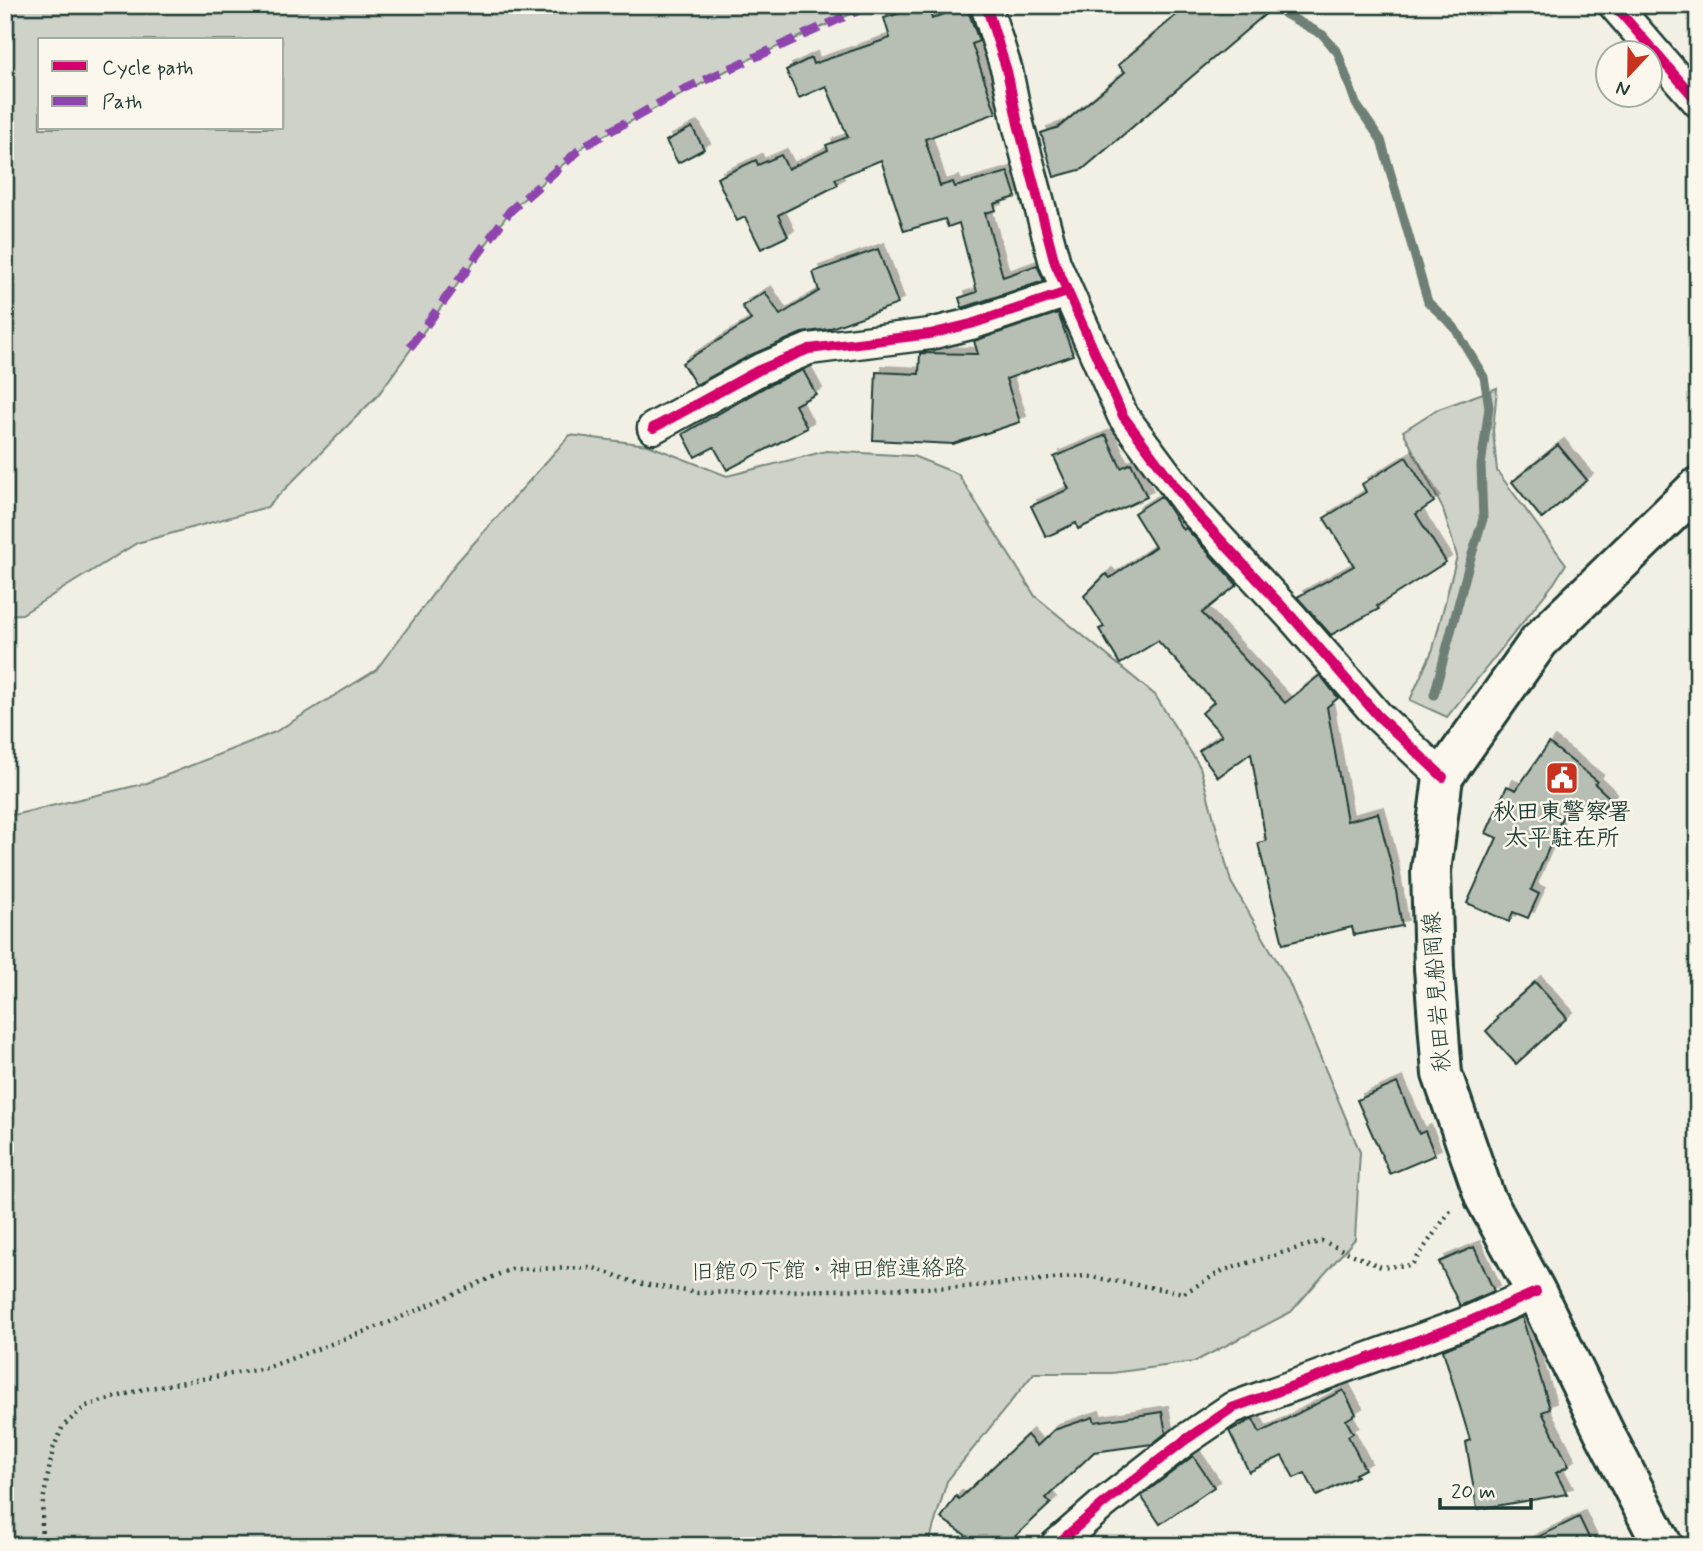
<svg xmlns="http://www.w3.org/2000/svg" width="1703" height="1551" viewBox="0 0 1703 1551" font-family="Mynerve,'Klee One',sans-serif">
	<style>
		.green { fill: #cfd2c8; stroke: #77887e; stroke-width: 2; fill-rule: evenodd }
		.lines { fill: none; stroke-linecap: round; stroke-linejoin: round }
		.stream { stroke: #6e7f75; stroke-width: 9 }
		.building { fill: #b7beb3; stroke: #1f3d34; stroke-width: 2; filter: url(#shadow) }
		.street-casing { stroke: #1f3d34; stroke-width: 35 }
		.primary-casing { stroke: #1f3d34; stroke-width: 44 }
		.path { stroke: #1f3d34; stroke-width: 4.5; stroke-dasharray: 2 5; stroke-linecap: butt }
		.street { stroke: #fbf7ec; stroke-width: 30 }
		.primary { stroke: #fbf7ec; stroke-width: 38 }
		.quiet { stroke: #8e44ad; stroke-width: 9; stroke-dasharray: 18 9; stroke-linecap: butt }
		.cycleway-casing { stroke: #fbf7ec; stroke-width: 15 }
		.cycleway { stroke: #d6006c; stroke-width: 10 }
		.labels { text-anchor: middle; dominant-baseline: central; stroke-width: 5; stroke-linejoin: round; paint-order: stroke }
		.poi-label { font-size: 23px; font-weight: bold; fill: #1f3d34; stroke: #fbf7ec }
		.street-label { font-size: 23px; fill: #1f3d34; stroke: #fbf7ec }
	</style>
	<defs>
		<filter id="shadow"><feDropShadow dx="6" dy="-6" stdDeviation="0" flood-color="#0004"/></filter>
	</defs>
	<rect width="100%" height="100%" fill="#f2f0e5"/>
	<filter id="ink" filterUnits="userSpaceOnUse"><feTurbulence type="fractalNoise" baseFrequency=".0143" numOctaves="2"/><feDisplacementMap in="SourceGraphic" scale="14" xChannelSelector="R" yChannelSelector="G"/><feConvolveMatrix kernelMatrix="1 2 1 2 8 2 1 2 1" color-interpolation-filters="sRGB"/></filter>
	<g filter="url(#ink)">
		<g class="green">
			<path d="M 5,5 L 871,5 L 739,64 L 584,146 L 510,211 L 378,395 L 267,507 L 137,543 L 22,614 L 5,615 ZM 40,40 L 282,40 L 282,128 L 40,128 Z"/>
			<polygon points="1497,388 1493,431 1497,471 1566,564 1554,583 1447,717 1410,700 1433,649 1457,556 1443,509 1403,431 1436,410"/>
			<polygon points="570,435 648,445 727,476 826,451 913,456 958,474 1035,596 1155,695 1200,767 1231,882 1288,980 1360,1152 1355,1239 1291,1312 1194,1362 1112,1373 1034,1373 947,1481 928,1546 5,1546 5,817 147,783 275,732 376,670 457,562"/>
		</g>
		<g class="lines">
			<polyline class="stream" points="1280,5 1285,14 1323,35 1338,53 1356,104 1381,140 1428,302 1454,327 1484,377 1489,407 1481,466 1483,519 1469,564 1434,695"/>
		</g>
		<g class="building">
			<polygon points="928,5 932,19 966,5 979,41 972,44 996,113 925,139 940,186 953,182 955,187 1008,172 1016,197 994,204 996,210 985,213 1003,277 1037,265 1044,281 962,308 959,298 977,292 959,223 948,227 945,219 904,231 881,160 835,179 838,185 778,215 788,236 761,249 745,217 737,221 717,178 756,160 758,165 781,155 788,169 828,150 826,145 848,137 826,86 799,98 786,70 811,58 813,64 890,38 884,18"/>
			<polygon points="1188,5 1276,5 1083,169 1054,177 1041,133 1059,127 1125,72 1118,65"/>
			<polygon points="692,127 704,149 678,163 666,141"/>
			<polygon points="878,249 898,304 828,329 802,333 751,355 696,385 682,363 751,320 742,306 765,292 780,315 819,291 813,272"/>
			<polygon points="1058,313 1073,355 1006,379 1020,422 953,444 873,440 876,372 919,374 920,353 978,354 974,341"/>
			<polygon points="803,370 816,394 795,405 807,428 727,470 714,447 695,457 683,434 767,386"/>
			<polygon points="1106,435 1121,468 1131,463 1147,497 1078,529 1076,523 1046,537 1031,506 1069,489 1054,457"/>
			<polygon points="1558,445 1587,480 1542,519 1512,482"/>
			<polygon points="1406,457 1434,502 1416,514 1446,562 1377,606 1379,609 1331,635 1297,597 1354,566 1324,518 1366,492 1362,484"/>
			<polygon points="1161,496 1183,530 1186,528 1237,585 1202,613 1285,703 1320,675 1338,698 1327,707 1347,821 1378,813 1392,868 1402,926 1354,935 1352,927 1283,944 1258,843 1266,841 1251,753 1218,777 1199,751 1222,735 1202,713 1214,702 1158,641 1120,664 1099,629 1104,627 1084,596 1106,574 1110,578 1155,547 1134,513"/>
			<polygon points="1549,743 1597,781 1595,784 1611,799 1594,817 1580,804 1576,809 1568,803 1531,890 1539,894 1528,918 1513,912 1509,922 1467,903 1497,838 1486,833 1507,786 1516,790"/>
			<polygon points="1535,982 1567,1018 1516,1064 1486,1031 1498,1019 1496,1017"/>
			<polygon points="1397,1083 1419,1134 1425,1131 1435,1155 1390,1174 1357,1100"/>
			<polygon points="1474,1247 1494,1291 1460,1306 1439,1262"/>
			<polygon points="1522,1317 1550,1409 1542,1412 1569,1466 1556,1473 1567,1494 1477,1509 1466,1442 1470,1440 1443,1350"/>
			<polygon points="1343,1390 1356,1414 1346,1420 1353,1433 1348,1436 1365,1469 1355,1474 1357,1476 1317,1496 1305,1473 1294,1478 1282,1456 1249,1472 1229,1431 1253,1419 1260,1433"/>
			<polygon points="1162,1412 1166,1433 1152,1444 1094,1452 1046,1498 1051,1503 1005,1546 981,1546 941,1518 956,1496 959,1499 1027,1435 1037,1446 1054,1430 1093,1417 1095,1422"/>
			<polygon points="1193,1456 1214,1487 1160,1524 1141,1496"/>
			<polygon points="1579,1517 1593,1546 1520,1546"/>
		</g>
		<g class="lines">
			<defs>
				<g id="street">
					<polyline points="986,5 1007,71 1018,124 1055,263 1123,416 1193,510 1293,618 1378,716 1443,777"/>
					<polyline points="1614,5 1698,102"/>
					<polyline points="653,428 759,370 809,349 930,334 971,324 1067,292"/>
					<polyline points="1055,1546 1103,1504 1185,1440 1232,1408 1465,1323 1536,1292"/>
				</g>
				<polyline id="primary" points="1663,1546 1604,1432 1536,1292 1485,1198 1442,1074 1434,968 1431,871 1443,777 1539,641 1698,487"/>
			</defs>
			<use href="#street" class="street-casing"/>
			<use href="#primary" class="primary-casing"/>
			<polyline class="path" points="41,1546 43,1501 53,1449 63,1426 86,1406 144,1389 266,1368 390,1322 511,1269 594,1268 637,1283 698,1293 964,1287 1085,1276 1184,1293 1224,1270 1322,1241 1381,1267 1412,1265 1452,1208"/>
			<use href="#street" class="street"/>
			<use href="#primary" class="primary"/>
			<polyline class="quiet" points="410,347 510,211 584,146 683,90 870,5"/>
			<defs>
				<g id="cycleway">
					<polyline points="986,5 1007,71 1018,124 1055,263 1123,416 1193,510 1293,618 1378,716 1443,777"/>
					<polyline points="1614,5 1698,102"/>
					<polyline points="653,428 759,370 809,349 930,334 971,324 1067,292"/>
					<polyline points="1055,1546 1103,1504 1185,1440 1232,1408 1465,1323 1536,1292"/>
				</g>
			</defs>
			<use href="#cycleway" class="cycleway-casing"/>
			<use href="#cycleway" class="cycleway"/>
		</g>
	</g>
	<defs>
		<symbol id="civic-square" viewBox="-11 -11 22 22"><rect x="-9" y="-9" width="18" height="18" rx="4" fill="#c8321e" stroke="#fbf7ec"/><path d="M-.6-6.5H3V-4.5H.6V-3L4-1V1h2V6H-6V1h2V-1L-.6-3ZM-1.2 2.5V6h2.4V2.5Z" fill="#fff"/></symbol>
	</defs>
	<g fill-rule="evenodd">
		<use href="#civic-square" x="1543" y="759" width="38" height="38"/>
	</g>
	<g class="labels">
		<g class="poi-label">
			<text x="1562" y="813">秋田東警察署<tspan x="1562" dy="26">太平駐在所</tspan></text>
		</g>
		<g class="street-label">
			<text transform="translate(1438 992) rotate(-94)">秋田岩見船岡線</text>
			<text transform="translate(829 1271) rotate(-1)">旧館の下館・神田館連絡路</text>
		</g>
	</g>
	<rect width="1703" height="1551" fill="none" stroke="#fbf7ec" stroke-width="28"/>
	<rect x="14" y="14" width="1675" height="1523" fill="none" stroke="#1f3d34" stroke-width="2.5" filter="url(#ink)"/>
	<rect x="38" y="38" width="245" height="91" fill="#fbf7ec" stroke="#a3ada2" stroke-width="2"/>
	<rect x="52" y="61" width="35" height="10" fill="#d6006c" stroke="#a3ada2" stroke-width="2"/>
	<text x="102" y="74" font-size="21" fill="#1f3d34">Cycle path</text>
	<rect x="52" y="96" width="35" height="10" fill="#8e44ad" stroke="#a3ada2" stroke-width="2"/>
	<text x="102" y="108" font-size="21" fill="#1f3d34">Path</text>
	<g transform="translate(1629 74) rotate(202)"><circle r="33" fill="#fbf7ec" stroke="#a3ada2" stroke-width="2"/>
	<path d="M0-5L12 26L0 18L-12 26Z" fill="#c8321e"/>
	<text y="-10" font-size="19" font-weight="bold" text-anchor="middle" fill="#1f3d34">N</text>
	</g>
	<path d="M1440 1498v10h91v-10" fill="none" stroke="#1f3d34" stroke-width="3.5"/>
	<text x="1451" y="1498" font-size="21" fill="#1f3d34" stroke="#fbf7ec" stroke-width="5" paint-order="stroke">20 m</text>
</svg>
